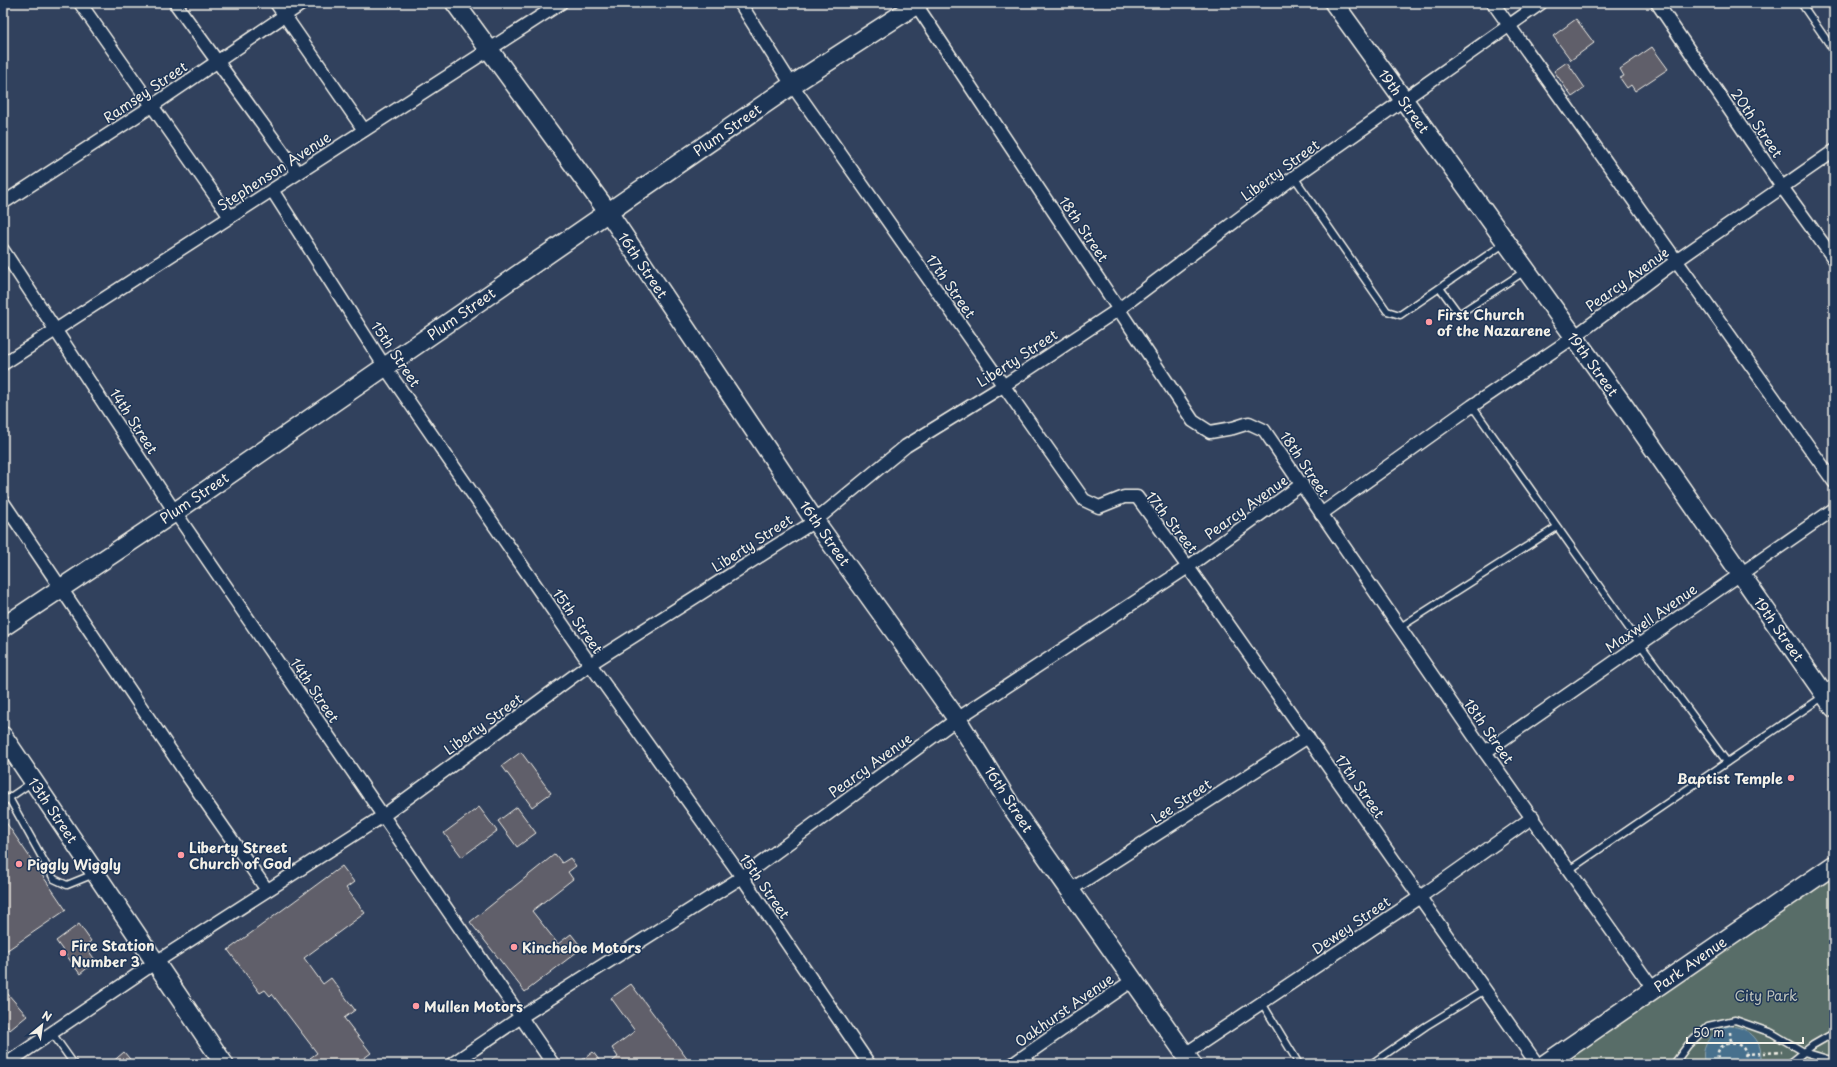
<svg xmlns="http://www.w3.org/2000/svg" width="1837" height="1067" viewBox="0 0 1837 1067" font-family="'Playpen Sans',sans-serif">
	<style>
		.green { fill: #596d68; stroke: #a6afa8 }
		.water { fill: #46708d; stroke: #8ca4b1 }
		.building { fill: #605e6a; stroke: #f4f1e8 }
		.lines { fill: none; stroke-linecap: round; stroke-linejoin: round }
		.lane-casing { stroke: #f4f1e8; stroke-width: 9 }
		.street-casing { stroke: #f4f1e8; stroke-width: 15 }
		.secondary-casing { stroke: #f4f1e8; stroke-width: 21 }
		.path { stroke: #f4f1e8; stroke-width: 2.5; stroke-dasharray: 3 3; stroke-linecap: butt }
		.lane { stroke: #1d3557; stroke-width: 6 }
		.street { stroke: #1d3557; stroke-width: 12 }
		.secondary { stroke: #1d3557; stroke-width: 18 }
		.poi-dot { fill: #ff9aa2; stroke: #1d3557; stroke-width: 1.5 }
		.labels { text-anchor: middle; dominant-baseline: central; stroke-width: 3; stroke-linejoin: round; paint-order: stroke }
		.street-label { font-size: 14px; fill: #f4f1e8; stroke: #1d3557 }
		.poi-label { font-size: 14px; font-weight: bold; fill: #f4f1e8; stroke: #1d3557; text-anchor: start }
		.park-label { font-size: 14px; fill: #bec3bb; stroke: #1d3557 }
	</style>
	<rect width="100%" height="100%" fill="#31415d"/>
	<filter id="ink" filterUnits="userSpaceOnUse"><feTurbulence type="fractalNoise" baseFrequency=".025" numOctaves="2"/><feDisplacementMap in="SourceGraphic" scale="8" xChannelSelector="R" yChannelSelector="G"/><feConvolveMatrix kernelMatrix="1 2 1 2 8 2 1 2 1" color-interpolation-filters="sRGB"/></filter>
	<g filter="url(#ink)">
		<polygon class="green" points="1834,865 1834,1064 1545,1064"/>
		<path class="water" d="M 1729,1026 C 1750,1027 1765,1042 1760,1064 L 1705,1064 C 1699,1045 1712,1031 1729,1026 Z"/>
		<g class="building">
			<polygon points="1576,19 1594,43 1571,60 1553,36"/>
			<polygon points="1652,47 1668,69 1635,91 1631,85 1627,88 1620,78 1624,76 1620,69"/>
			<polygon points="1567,62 1585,88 1572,97 1554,71"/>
			<polygon points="521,752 551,793 532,807 502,766"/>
			<polygon points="479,807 497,831 462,857 444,833"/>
			<polygon points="517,807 536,833 517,847 498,821"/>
			<polygon points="3,818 66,910 3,953"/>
			<polygon points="555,854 562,863 570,858 576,866 568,872 573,879 532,911 558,944 571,934 582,948 525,992 470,922"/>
			<polygon points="342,866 354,882 346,888 365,913 304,958 323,984 331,978 355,1010 344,1018 371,1053 356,1064 315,1064 310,1058 317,1053 272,994 270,996 265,990 260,993 228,950"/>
			<polygon points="79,924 91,941 85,946 96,961 80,974 56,941"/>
			<polygon points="631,984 691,1064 609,1064 618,1057 612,1048 635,1031 611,998"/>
			<polygon points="7,993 27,1016 10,1030 3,1021 3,997"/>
			<polygon points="124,1052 134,1064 110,1064"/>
			<polygon points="593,1052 602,1064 577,1064"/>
		</g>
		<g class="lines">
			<defs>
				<g id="lane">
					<polyline points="1801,3 1834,51"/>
					<polyline points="1294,177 1387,311 1400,315 1505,243"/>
					<polyline points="1440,288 1459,314 1525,271"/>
					<polyline points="1472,406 1640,644 1727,762"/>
					<polyline points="1399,628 1557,527"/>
					<polyline points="1824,689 1834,682"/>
					<polyline points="9,798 54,879 67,885 94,874"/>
					<polyline points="3,802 31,783"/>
					<polyline points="1569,870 1824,696"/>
					<polyline points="1262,1003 1299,1064"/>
					<polyline points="52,1033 74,1064"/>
					<polyline points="1371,1064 1426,1026 1485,990"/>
					<polyline points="1674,1064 1688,1045 1708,1026 1735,1020 1772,1033 1804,1052 1834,1061"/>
					<polyline points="1789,1064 1813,1045 1834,1033"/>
				</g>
				<g id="street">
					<polyline points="80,3 230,217"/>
					<polyline points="175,3 298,173"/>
					<polyline points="276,3 364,130"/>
					<polyline points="740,3 792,85 1084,500 1099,507 1124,497 1137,497 1188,567 1537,1064"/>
					<polyline points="915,3 1193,421 1210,432 1233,428 1249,423 1264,430 1485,752 1653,989"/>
					<polyline points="1493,3 1834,482"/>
					<polyline points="1657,3 1782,187 1834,259"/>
					<polyline points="272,190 385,367 590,664 742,877 869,1064"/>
					<polyline points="3,203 152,106 303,3"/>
					<polyline points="3,250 175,512 553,1064"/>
					<polyline points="3,364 561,3"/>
					<polyline points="3,502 189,778 267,890"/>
					<polyline points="1321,514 1472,406 1574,337 1676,261 1834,151"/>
					<polyline points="1485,752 1834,509"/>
					<polyline points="1070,890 1308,737"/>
					<polyline points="1185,1054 1420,897 1533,817"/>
					<polyline points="6,1064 156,962 383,816 590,664 815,521 906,446 1003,386 1119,309 1294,177 1541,3"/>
					<polyline points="452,1064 521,1017 742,877 957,719 1188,567 1302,484"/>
					<polyline points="1013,1064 1133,980"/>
				</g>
				<g id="secondary">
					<polyline points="455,3 608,212 815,521 957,719 1013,809 1192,1064"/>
					<polyline points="1334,3 1624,406 1834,708"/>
					<polyline points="3,627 175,512 792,85 919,3"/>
					<polyline points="3,736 224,1064"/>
					<polyline points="1545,1064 1834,865"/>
				</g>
			</defs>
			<use href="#lane" class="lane-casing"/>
			<use href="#street" class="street-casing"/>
			<use href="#secondary" class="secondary-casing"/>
			<g class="path">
				<polyline points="1730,1032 1731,1043"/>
				<polyline points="1745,1054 1782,1052"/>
				<path d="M 1720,1064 C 1706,1037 1757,1036 1743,1064"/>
			</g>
			<use href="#lane" class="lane"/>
			<use href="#street" class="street"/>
			<use href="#secondary" class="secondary"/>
		</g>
	</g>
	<g class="poi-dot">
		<circle cx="1429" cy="322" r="4"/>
		<circle cx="1791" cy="778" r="4"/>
		<circle cx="181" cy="855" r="4"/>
		<circle cx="19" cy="864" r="4"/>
		<circle cx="514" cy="947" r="4"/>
		<circle cx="63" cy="953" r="4"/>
		<circle cx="416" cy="1006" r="4"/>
	</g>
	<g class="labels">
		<g class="street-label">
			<text transform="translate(145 92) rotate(-34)">Ramsey Street</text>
			<text transform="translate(1404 101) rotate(54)">19th Street</text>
			<text transform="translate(1757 123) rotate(56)">20th Street</text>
			<text transform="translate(727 130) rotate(-35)">Plum Street</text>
			<text transform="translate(1280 170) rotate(-36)">Liberty Street</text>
			<text transform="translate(274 171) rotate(-33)">Stephenson Avenue</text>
			<text transform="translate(1084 229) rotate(56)">18th Street</text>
			<text transform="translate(643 265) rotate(56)">16th Street</text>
			<text transform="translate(1627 279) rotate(-36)">Pearcy Avenue</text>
			<text transform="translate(951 286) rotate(55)">17th Street</text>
			<text transform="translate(461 314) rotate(-35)">Plum Street</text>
			<text transform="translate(396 354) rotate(56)">15th Street</text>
			<text transform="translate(1017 358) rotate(-33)">Liberty Street</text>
			<text transform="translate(1593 364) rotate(54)">19th Street</text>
			<text transform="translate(134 421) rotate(57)">14th Street</text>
			<text transform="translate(1305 464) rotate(56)">18th Street</text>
			<text transform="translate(194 498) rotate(-34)">Plum Street</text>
			<text transform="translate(1246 507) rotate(-36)">Pearcy Avenue</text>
			<text transform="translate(1172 522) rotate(52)">17th Street</text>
			<text transform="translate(825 533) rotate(55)">16th Street</text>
			<text transform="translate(752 543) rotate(-33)">Liberty Street</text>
			<text transform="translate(1651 618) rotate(-35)">Maxwell Avenue</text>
			<text transform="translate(578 621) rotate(55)">15th Street</text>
			<text transform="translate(1779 629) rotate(55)">19th Street</text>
			<text transform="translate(315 690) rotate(56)">14th Street</text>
			<text transform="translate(483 724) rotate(-36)">Liberty Street</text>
			<text transform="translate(1489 731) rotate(55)">18th Street</text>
			<text transform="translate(870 765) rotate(-36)">Pearcy Avenue</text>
			<text transform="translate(1360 786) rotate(55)">17th Street</text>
			<text transform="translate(1009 799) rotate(57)">16th Street</text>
			<text transform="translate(1181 801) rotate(-33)">Lee Street</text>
			<text transform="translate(53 810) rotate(56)">13th Street</text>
			<text transform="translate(765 886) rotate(55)">15th Street</text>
			<text transform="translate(1351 925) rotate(-34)">Dewey Street</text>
			<text transform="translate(1690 964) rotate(-35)">Park Avenue</text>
			<text transform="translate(1064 1010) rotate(-35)">Oakhurst Avenue</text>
		</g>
		<g class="poi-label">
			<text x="1437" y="314">First Church<tspan x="1437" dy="16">of the Nazarene</tspan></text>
			<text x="1783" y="778" text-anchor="end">Baptist Temple</text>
			<text x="189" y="847">Liberty Street<tspan x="189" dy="16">Church of God</tspan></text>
			<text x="27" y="864">Piggly Wiggly</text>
			<text x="71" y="945">Fire Station<tspan x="71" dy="16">Number 3</tspan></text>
			<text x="522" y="947">Kincheloe Motors</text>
			<text x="424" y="1006">Mullen Motors</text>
		</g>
		<g class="park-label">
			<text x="1766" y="995">City Park</text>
		</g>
	</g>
	<rect width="1837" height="1067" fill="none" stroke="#1d3557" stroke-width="16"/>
	<rect x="8" y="8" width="1821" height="1051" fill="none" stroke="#f4f1e8" stroke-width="1.5" filter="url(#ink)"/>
	<g transform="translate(42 1025) rotate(29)" stroke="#1d3557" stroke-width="3" paint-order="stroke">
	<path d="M0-3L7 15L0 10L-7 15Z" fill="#f4f1e8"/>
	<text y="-6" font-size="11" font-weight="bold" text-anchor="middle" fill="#f4f1e8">N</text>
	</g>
	<path d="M1687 1037v6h116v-6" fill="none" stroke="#f4f1e8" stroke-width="2"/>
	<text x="1693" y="1037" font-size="12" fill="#f4f1e8" stroke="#1d3557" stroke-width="3" paint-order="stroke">50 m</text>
</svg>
